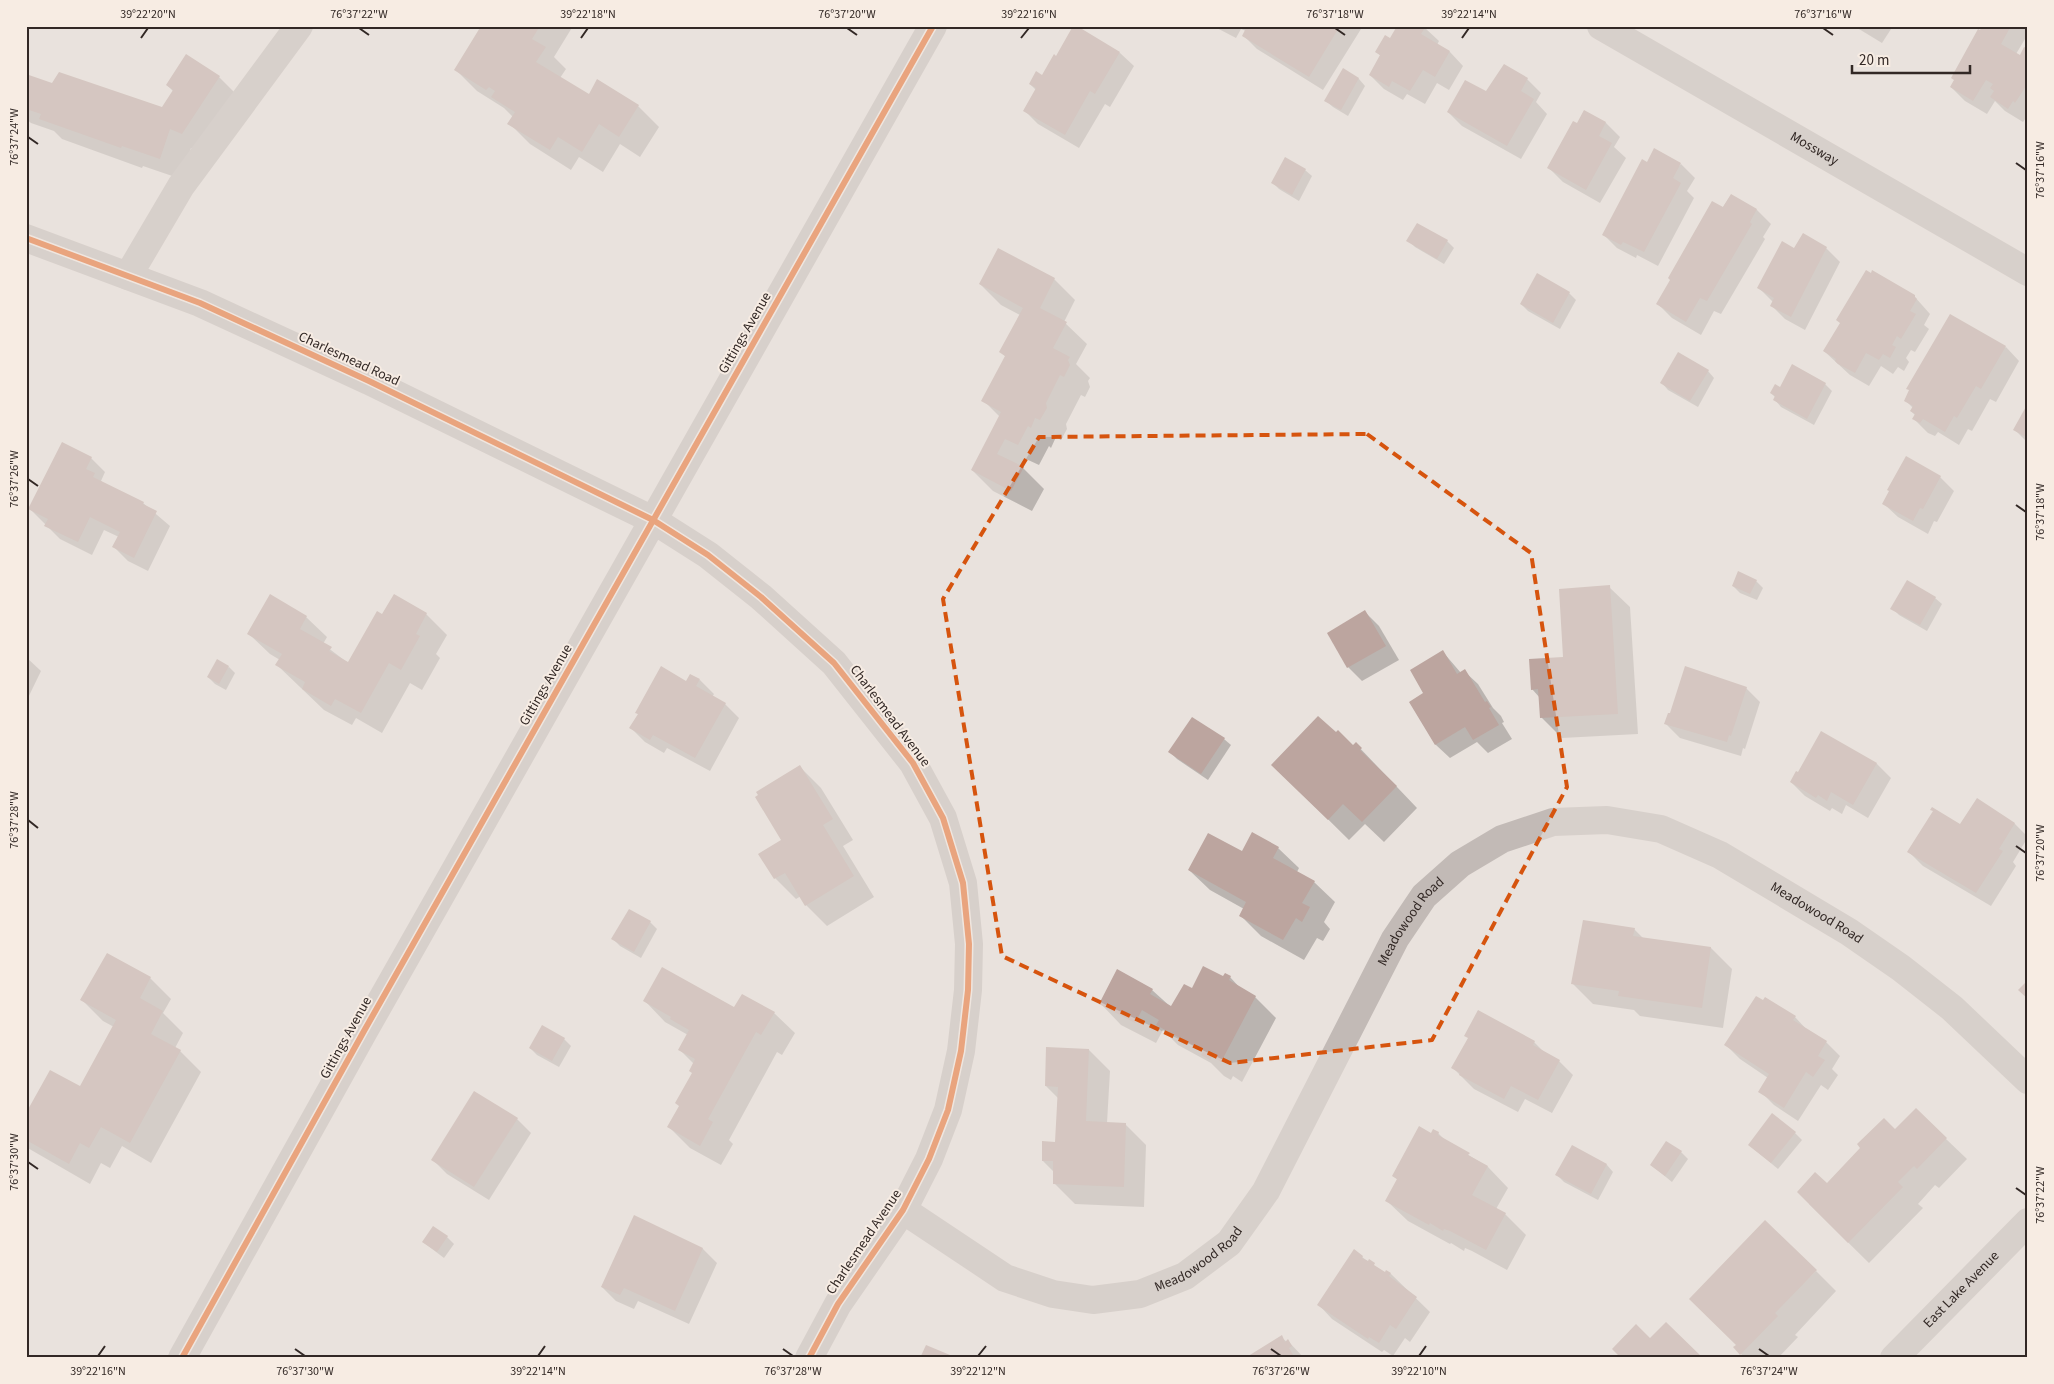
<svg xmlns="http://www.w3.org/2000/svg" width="2054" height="1384" viewBox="0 0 2054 1384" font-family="'Source Sans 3',sans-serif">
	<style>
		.shadow { fill: #0003 }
		.building { fill: #bca59f }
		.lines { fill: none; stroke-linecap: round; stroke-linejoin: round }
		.minor { stroke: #c2bab6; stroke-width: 28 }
		.cycleway-casing { stroke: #f7ece3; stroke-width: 9 }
		.cycleway { stroke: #e8590c; stroke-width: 6 }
		.marked { fill: none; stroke: #d6540e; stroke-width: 4; stroke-dasharray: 10 6; stroke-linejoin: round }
		.ticks { fill: none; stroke: #322825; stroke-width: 2 }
		.labels { text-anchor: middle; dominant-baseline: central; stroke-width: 4; stroke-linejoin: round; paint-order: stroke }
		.street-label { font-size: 14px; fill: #322825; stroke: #f7ece3 }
		.neatline { fill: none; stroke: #322825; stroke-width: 2 }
		.ticks-label { font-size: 12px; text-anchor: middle; fill: #322825 }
	</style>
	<rect width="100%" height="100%" fill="#e9e2dd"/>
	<g class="shadow">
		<polygon points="522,26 573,26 554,57 566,69 560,78 589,95 598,81 638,106 659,127 640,157 620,144 603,172 579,157 571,170 530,144 509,123 513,117 504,108 477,91 456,70 519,31"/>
		<polygon points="1213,26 1358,26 1361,29 1323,90 1257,49 1243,35 1246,31 1241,29 1236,38"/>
		<polygon points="1854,26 1893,26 1882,43"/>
		<polygon points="1983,26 2028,26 2028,34 2016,54 2020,56 2028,51 2028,115 2023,122 2005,111 1995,101 1987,114 1965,101 1951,87"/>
		<polygon points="1425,28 1439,41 1437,45 1450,52 1463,66 1449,90 1437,83 1425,104 1407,94 1403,100 1384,89 1370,75 1381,56 1376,52"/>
		<polygon points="1120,53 1134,66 1110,107 1105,104 1079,148 1038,124 1024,110 1036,90 1030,84 1042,76 1057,58"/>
		<polygon points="1344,70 1359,79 1365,86 1348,116 1333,107 1326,101"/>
		<polygon points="26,75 52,84 163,109 174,92 167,85 219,77 240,98 203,154 191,148 181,179 143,166 142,168 62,139 54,131 31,123 26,119"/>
		<polygon points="1527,79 1541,93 1536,102 1547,114 1521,159 1462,126 1448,112 1486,93"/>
		<polygon points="1585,112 1606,123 1620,137 1614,147 1626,158 1600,203 1563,182 1549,168"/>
		<polygon points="1681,164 1695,178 1687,191 1694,198 1658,266 1637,255 1636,258 1617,248 1603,234"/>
		<polygon points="1305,170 1312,176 1299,201 1279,189 1273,183"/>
		<polygon points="1731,195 1757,210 1771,224 1763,237 1765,239 1721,314 1714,311 1701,335 1672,318 1658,304"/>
		<polygon points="1408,240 1447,241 1454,248 1444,264 1415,247"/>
		<polygon points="1826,248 1840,262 1805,330 1785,319 1771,305 1773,302 1759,288 1794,250"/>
		<polygon points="998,250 1054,279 1075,300 1064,322 1087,344 1076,364 1090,378 1088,381 1090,387 1085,397 1081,395 1066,424 1067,429 1061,440 1056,437 1051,448 1049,446 1039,465 1026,459 1022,467 1044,489 1032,511 993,491 972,470 1000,417 983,400 1006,357 1001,352 1020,315 1001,305 980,284"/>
		<polygon points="1569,293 1576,300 1560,329 1528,311 1521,304"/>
		<polygon points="1914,296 1930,314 1924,325 1929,329 1915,352 1911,350 1906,358 1909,362 1904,371 1898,367 1893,374 1881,366 1869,386 1850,375 1824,351"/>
		<polygon points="2006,347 2019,361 1996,402 1990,399 1972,431 1968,429 1959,445 1938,432 1935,436 1928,433 1914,419 1916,416 1911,411 1913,408 1905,400"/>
		<polygon points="1793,366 1825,384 1832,391 1814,425 1781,407 1775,400 1776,398 1771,393 1780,389"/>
		<polygon points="1708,371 1714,378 1698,407 1668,390 1662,383"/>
		<polygon points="2028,405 2028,443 2014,429"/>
		<polygon points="91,458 105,472 101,481 103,483 143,503 170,526 148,571 128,561 114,547 119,537 104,530 92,555 60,539 30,509"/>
		<polygon points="1906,458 1940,477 1954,491 1937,522 1934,521 1928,534 1898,517 1884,504"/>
		<polygon points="1756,581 1763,588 1757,600 1740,593 1733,586"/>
		<polygon points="1609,587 1630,607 1638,734 1562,738 1542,718 1540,698 1532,689 1564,658"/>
		<polygon points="1935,598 1942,604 1927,631 1899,615 1892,608"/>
		<polygon points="1365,612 1379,626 1399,660 1362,681 1348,667"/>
		<polygon points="426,614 447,635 436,654 440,658 422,690 410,683 382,733 356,718 352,725 324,710 277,665 280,660 270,654 249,634 306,617 327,637 323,644 348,663 382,616"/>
		<polygon points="1443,652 1461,673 1464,671 1478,684 1493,708 1501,716 1504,722 1502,723 1512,739 1488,753 1477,742 1450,758 1436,745 1410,702 1425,694"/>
		<polygon points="26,657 41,671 26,702"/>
		<polygon points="229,667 235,673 226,690 215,684 208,677"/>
		<polygon points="700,680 714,694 712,697 725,704 739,718 710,771 667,748 664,753 645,742 631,728 639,715 636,712 687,682"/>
		<polygon points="1746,688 1760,702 1745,749 1743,748 1741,756 1680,738 1666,724"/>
		<polygon points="1822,733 1877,764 1891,778 1868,818 1846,805 1842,814 1832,808 1830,811 1805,796 1791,782 1799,774"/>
		<polygon points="1336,734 1353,747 1356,744 1417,808 1384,842 1365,824 1349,840 1273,765"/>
		<polygon points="1224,739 1231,745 1208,780 1177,759 1170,752"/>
		<polygon points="800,767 821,788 853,840 843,846 874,897 827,926 806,905 801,896 796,899 775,878"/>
		<polygon points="1977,800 2015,824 2028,837 2013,862 2016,866 1991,906 1923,866 1909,852 1960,826"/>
		<polygon points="1278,848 1299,868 1297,872 1314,882 1335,902 1324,922 1330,929 1323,941 1317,938 1304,960 1261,936 1240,915 1244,909 1210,890 1189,870 1242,853"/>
		<polygon points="650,922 657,929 641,958 620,946 613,939"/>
		<polygon points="1634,929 1644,939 1711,948 1732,969 1723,1028 1640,1016 1634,1010 1593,1004 1573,984"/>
		<polygon points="108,955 150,978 171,999 163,1013 183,1033 175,1048 180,1051 201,1072 151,1163 122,1146 110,1168 101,1163 90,1184 26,1147 26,1115 81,1087 114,1027 103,1021 82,1000"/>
		<polygon points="1230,977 1241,989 1255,997 1276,1018 1242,1082 1233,1076 1231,1080 1224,1076 1211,1063 1178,1045 1163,1030 1156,1043 1121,1025 1101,1004 1152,990 1172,1008 1192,989 1223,978"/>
		<polygon points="1766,999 1795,1017 1808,1031 1826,1042 1840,1056 1832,1069 1838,1075 1828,1090 1821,1085 1798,1121 1774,1105 1760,1091 1768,1078 1740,1059 1726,1045"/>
		<polygon points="645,1001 774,1013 795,1033 782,1055 777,1052 729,1140 733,1144 721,1165 690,1148 669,1127 680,1107 693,1074 694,1064 680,1050 688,1035 665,1022"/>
		<polygon points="1478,1011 1534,1042 1545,1053 1559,1061 1573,1075 1552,1113 1525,1099 1518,1112 1474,1089 1453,1068 1469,1039"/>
		<polygon points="564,1039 571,1046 559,1067 537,1055 530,1048"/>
		<polygon points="1089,1050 1110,1071 1107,1123 1125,1124 1146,1145 1144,1207 1075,1204 1054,1183 1054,1172 1043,1161 1056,1143 1058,1098 1046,1086"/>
		<polygon points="517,1119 531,1133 489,1200 447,1174 433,1160"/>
		<polygon points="1895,1131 1946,1139 1967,1159 1939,1188 1935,1185 1918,1204 1923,1208 1869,1263 1809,1204"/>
		<polygon points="1438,1133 1447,1142 1488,1167 1508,1188 1496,1209 1505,1214 1526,1235 1507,1270 1472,1251 1465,1248 1464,1251 1451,1243 1450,1244 1408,1221 1387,1201 1398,1180 1393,1176 1431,1135"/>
		<polygon points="1795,1133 1802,1140 1778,1169 1749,1145"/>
		<polygon points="1572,1147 1607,1165 1613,1172 1598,1200 1564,1182 1557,1175"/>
		<polygon points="1681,1152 1688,1159 1672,1182 1651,1165"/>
		<polygon points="635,1217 703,1249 717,1263 689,1324 638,1301 634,1309 616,1301 602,1287"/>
		<polygon points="447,1237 454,1244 444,1258 423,1242"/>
		<polygon points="1354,1251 1385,1274 1387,1271 1391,1274 1430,1312 1410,1342 1405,1338 1393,1356 1384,1350 1382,1352 1332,1319 1319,1305"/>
		<polygon points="1816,1271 1836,1291 1795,1335 1798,1337 1778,1358 1745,1358 1735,1348"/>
		<polygon points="1281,1337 1287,1342 1288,1341 1304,1358 1247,1358"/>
	</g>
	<g class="building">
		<polygon points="481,26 515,26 519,29 521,26 540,26 532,39 546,47 536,62 589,94 597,79 639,105 619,137 599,124 582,152 558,137 550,150 507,124 515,112 491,97 495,91 489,87 486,90 454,70"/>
		<polygon points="1073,26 1077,26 1120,52 1095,94 1090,91 1065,135 1023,111 1036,88 1029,84 1036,71 1042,75 1054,54 1056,56"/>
		<polygon points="1247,26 1340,26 1309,77 1242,36"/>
		<polygon points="1397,26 1426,26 1421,34 1450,51 1435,77 1423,70 1410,91 1392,81 1389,87 1369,75 1380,55 1375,52 1385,35 1390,38"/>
		<polygon points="1982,26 2011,26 2001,44 2020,55 2024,47 2028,49 2028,83 2015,103 2013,101 2008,109 1990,97 1994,91 1990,88 1993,84 1986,80 1973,101 1950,87 1954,80 1951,78 1978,29 1980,30"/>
		<polygon points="186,54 220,76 182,134 170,129 160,159 122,146 121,148 39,119 41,114 26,109 26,74 52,83 59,72 162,107 173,90 166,85"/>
		<polygon points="1504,64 1528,78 1521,91 1534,99 1507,146 1447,112 1465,80 1486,91"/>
		<polygon points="1343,68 1359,78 1341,110 1324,101"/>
		<polygon points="1584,110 1606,122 1599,136 1612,143 1586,190 1547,168 1573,121 1577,123"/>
		<polygon points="1654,148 1681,163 1673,178 1681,183 1644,252 1623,242 1621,245 1602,235 1642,159 1647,162"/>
		<polygon points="1285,157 1306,169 1292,195 1271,183"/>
		<polygon points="1731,194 1757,209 1750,222 1752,224 1707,301 1700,298 1686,322 1656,304 1670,280 1668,278 1712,201 1723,207"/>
		<polygon points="1417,223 1448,240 1437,259 1406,241"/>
		<polygon points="1803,233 1827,247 1791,317 1770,306 1774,298 1757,288 1782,241 1794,248"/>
		<polygon points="998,248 1055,278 1040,308 1067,322 1053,348 1070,357 1068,360 1070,365 1064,377 1060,375 1046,403 1047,408 1040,420 1035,418 1031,428 1028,426 1018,445 1005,439 997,454 1024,467 1011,491 971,470 1001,412 981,401 1005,356 999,352 1023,308 979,284"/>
		<polygon points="1866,270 1871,273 1872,270 1915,295 1915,297 1917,299 1910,311 1916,314 1901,339 1897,336 1892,345 1896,347 1890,358 1883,354 1879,360 1866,353 1855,373 1838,364 1835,361 1836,359 1823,351 1840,323 1836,320"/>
		<polygon points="1537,273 1570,292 1553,323 1520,304"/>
		<polygon points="1950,314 2006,346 1981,389 1976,386 1957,418 1954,416 1945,432 1923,419 1920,423 1912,419 1915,414 1910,411 1913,406 1904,401 1909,390 1906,389"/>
		<polygon points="1678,352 1709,370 1690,401 1660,383"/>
		<polygon points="1792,364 1826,383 1807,419 1773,400 1775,396 1770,393 1775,384 1780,387"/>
		<polygon points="2028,403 2028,438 2013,430"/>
		<polygon points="62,442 92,457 86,469 95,473 93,477 144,502 143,504 157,511 134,558 112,547 120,532 90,517 78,542 44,526 48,519 28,509"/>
		<polygon points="1906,456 1941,476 1923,509 1920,508 1913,521 1882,504 1889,491 1887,490"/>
		<polygon points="1738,571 1757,580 1750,594 1732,586"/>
		<polygon points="1907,580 1936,597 1920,625 1890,609"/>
		<polygon points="1610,585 1618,714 1540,718 1538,689 1531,690 1529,659 1563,657 1559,589"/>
		<polygon points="270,594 307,616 300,629 332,647 329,651 348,662 377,611 382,614 394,594 427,613 416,634 420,636 401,670 389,663 361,713 335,699 331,706 302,689 305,682 275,665 282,654 247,634"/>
		<polygon points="1365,610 1386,646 1347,668 1327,633"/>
		<polygon points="1443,650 1457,674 1465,669 1485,702 1487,701 1491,707 1489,708 1499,725 1473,740 1465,727 1435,745 1409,702 1423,693 1410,670"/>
		<polygon points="217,659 229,666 219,684 207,677"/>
		<polygon points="661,666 686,681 690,674 700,679 696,686 726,703 695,758 653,735 650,740 629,728 638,714 635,713"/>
		<polygon points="1685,666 1747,687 1731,736 1729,735 1727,742 1664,724 1668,713 1670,713"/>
		<polygon points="1318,716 1336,732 1338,730 1353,745 1356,742 1362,748 1360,750 1397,786 1362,822 1343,804 1328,820 1271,765"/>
		<polygon points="1192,717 1225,738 1201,774 1168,752"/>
		<polygon points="1821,731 1877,763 1853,805 1831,792 1827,801 1818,795 1816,798 1790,782 1796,771 1798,772"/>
		<polygon points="800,765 833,819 823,825 854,876 805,906 785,873 774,879 758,854 781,840 755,797 758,795 756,792"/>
		<polygon points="1977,798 2015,823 1999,849 2003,851 1976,893 1907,852 1933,811 1930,810 1932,807 1960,824"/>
		<polygon points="1252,832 1279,847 1273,858 1315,881 1302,903 1310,907 1302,922 1296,918 1283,940 1239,916 1246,902 1188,870 1208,833 1242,851"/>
		<polygon points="629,909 651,921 634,952 611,939"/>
		<polygon points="1583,920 1635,928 1633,936 1711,947 1702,1008 1618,996 1619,991 1571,984"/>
		<polygon points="107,953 151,977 140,998 163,1011 151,1034 181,1050 130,1143 101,1127 89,1148 80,1143 69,1164 26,1140 26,1113 50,1070 80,1086 116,1020 80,1000"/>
		<polygon points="1203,966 1223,976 1225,973 1231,976 1229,980 1256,996 1221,1062 1212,1056 1210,1060 1201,1055 1204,1051 1156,1025 1159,1020 1142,1010 1135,1023 1099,1004 1117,969 1153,989 1150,994 1171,1006 1184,984 1192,988"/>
		<polygon points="662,967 734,1007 742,994 775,1012 761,1035 756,1032 708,1119 713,1122 700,1146 667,1127 679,1106 675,1103 692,1073 689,1071 695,1059 678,1050 689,1030 670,1019 671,1017 643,1001"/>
		<polygon points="2028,980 2028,999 2018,990"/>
		<polygon points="1756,996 1763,1000 1765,997 1796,1016 1793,1020 1827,1041 1818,1056 1825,1060 1813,1077 1806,1072 1784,1108 1758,1092 1769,1074 1724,1045"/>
		<polygon points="1478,1010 1535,1041 1533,1045 1560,1060 1538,1100 1511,1086 1504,1099 1459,1075 1460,1073 1451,1068 1468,1038 1464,1036"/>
		<polygon points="542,1025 565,1038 552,1061 529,1048"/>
		<polygon points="1046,1047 1089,1049 1086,1121 1126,1123 1124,1187 1053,1184 1053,1161 1042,1161 1042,1141 1055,1142 1058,1087 1045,1086"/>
		<polygon points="474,1091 518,1118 474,1187 431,1160"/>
		<polygon points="1916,1108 1947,1138 1917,1169 1914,1166 1898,1182 1903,1187 1848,1243 1797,1192 1815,1172 1827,1183 1860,1148 1857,1144 1884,1118 1895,1129"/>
		<polygon points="1772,1113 1796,1132 1771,1163 1748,1145"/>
		<polygon points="1419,1126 1431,1133 1433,1129 1439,1132 1438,1135 1470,1153 1468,1155 1488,1166 1472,1195 1506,1213 1486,1250 1450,1231 1444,1229 1443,1231 1430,1223 1429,1225 1385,1201 1397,1179 1392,1176"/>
		<polygon points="1666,1141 1682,1151 1665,1176 1650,1165"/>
		<polygon points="1572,1145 1607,1164 1591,1194 1555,1175"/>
		<polygon points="634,1215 703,1248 675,1311 624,1288 620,1295 601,1287"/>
		<polygon points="1765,1220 1817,1270 1775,1313 1778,1316 1740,1355 1733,1347 1736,1345 1689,1299"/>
		<polygon points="433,1226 448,1236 437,1252 422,1242"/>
		<polygon points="1354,1249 1363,1256 1362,1258 1368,1261 1369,1259 1375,1263 1374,1265 1385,1272 1386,1270 1391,1273 1389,1276 1417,1297 1396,1329 1390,1325 1379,1343 1369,1337 1368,1339 1317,1305"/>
		<polygon points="1666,1322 1703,1358 1621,1358 1612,1349 1636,1324 1650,1338"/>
		<polygon points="1282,1335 1285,1342 1288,1339 1292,1346 1289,1348 1295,1358 1245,1358"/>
		<polygon points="926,1345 950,1355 955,1358 920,1358"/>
	</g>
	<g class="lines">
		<g class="minor">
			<path id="s1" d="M 1601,26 L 2028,272"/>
			<polyline points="26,238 200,303 369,381 653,520 708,555 761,597 834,663 913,763 943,818 963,883 969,944 968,990 961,1051 948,1110 929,1159 903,1210 838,1304 809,1358"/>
			<polyline points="128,276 181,186 299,26"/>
			<path id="s2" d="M 903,1210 L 1005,1278 L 1053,1294 L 1093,1300 L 1140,1294 L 1185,1276 L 1229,1243 L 1266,1191 L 1395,939 L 1424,896 L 1460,864 L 1502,839 L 1553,822 L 1607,820 L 1661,829 L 1720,855 L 1849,932 L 1901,968 L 1952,1008 L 2028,1080"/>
			<polyline points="182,1358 364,1031 933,26"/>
			<path id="s3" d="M 1894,1358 L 2028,1222"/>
		</g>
		<defs>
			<g id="cycleway">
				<polyline points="26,238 200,303 369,381 653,520 708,555 761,597 834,663 913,763 943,818 963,883 969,944 968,990 961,1051 948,1110 929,1159 903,1210 838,1304 809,1358"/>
				<polyline points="182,1358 364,1031 933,26"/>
			</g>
		</defs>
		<use href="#cycleway" class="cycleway-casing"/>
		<use href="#cycleway" class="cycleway"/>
	</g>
	<path d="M0 0H2054V1384H0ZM 1367,434 L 1531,553 L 1567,787 L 1432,1040 L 1230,1063 L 1002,956 L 943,599 L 1039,437 Z" fill="#e9e2dd" fill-opacity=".55" fill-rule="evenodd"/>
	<path class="marked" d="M 1367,434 L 1531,553 L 1567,787 L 1432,1040 L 1230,1063 L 1002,956 L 943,599 L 1039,437 Z"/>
	<path class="ticks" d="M 359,28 L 369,35M 847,28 L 857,35M 1335,28 L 1345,35M 1823,28 L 1833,35M 141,38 L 148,28M 581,38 L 588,28M 1021,38 L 1029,28M 1462,38 L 1469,28M 28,137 L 38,144M 2016,163 L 2026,170M 28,479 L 38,486M 2016,505 L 2026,512M 28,820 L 38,828M 2016,846 L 2026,853M 28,1162 L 38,1169M 2016,1188 L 2026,1195M 295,1349 L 305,1356M 783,1349 L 793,1356M 1271,1349 L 1281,1356M 1759,1349 L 1769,1356M 98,1356 L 105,1346M 538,1356 L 545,1346M 978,1356 L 986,1346M 1419,1356 L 1426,1346"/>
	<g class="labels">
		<g class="street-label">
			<text stroke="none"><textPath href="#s1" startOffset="246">Mossway</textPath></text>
			<text transform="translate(745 333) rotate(-60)">Gittings Avenue</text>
			<text transform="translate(349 359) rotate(25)">Charlesmead Road</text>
			<text transform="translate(546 685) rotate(-60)">Gittings Avenue</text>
			<text transform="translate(890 716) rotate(53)">Charlesmead Avenue</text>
			<text stroke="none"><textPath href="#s2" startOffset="1200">Meadowood Road</textPath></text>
			<text stroke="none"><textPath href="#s2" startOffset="735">Meadowood Road</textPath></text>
			<text transform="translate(346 1038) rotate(-61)">Gittings Avenue</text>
			<text transform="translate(864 1242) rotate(-56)">Charlesmead Avenue</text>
			<text stroke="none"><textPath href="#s2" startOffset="330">Meadowood Road</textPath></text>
			<text stroke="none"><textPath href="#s3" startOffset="96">East Lake Avenue</textPath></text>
		</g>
	</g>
	<rect width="2054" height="1384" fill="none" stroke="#f7ece3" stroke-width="55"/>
	<path d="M1852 65v8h118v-8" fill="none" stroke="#322825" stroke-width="2.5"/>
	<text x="1859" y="65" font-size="15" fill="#322825" stroke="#f7ece3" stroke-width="4" paint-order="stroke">20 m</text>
	<rect x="28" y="28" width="1998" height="1328" class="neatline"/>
	<g class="ticks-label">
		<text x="148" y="18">39°22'20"N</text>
		<text x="359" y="18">76°37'22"W</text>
		<text x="588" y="18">39°22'18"N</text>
		<text x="847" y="18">76°37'20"W</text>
		<text x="1029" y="18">39°22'16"N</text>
		<text x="1335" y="18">76°37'18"W</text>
		<text x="1469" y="18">39°22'14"N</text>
		<text x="1823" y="18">76°37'16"W</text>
		<text transform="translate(14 137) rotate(-90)" y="4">76°37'24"W</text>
		<text transform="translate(2040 170) rotate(-90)" y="4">76°37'16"W</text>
		<text transform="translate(14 479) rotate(-90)" y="4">76°37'26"W</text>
		<text transform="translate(2040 512) rotate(-90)" y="4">76°37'18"W</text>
		<text transform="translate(14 820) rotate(-90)" y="4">76°37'28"W</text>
		<text transform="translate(2040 853) rotate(-90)" y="4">76°37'20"W</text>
		<text transform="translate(14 1162) rotate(-90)" y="4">76°37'30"W</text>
		<text transform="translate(2040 1195) rotate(-90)" y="4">76°37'22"W</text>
		<text x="98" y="1375">39°22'16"N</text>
		<text x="305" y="1375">76°37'30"W</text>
		<text x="538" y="1375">39°22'14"N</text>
		<text x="793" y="1375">76°37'28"W</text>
		<text x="978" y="1375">39°22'12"N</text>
		<text x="1281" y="1375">76°37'26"W</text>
		<text x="1419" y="1375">39°22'10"N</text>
		<text x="1769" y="1375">76°37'24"W</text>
	</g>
</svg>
